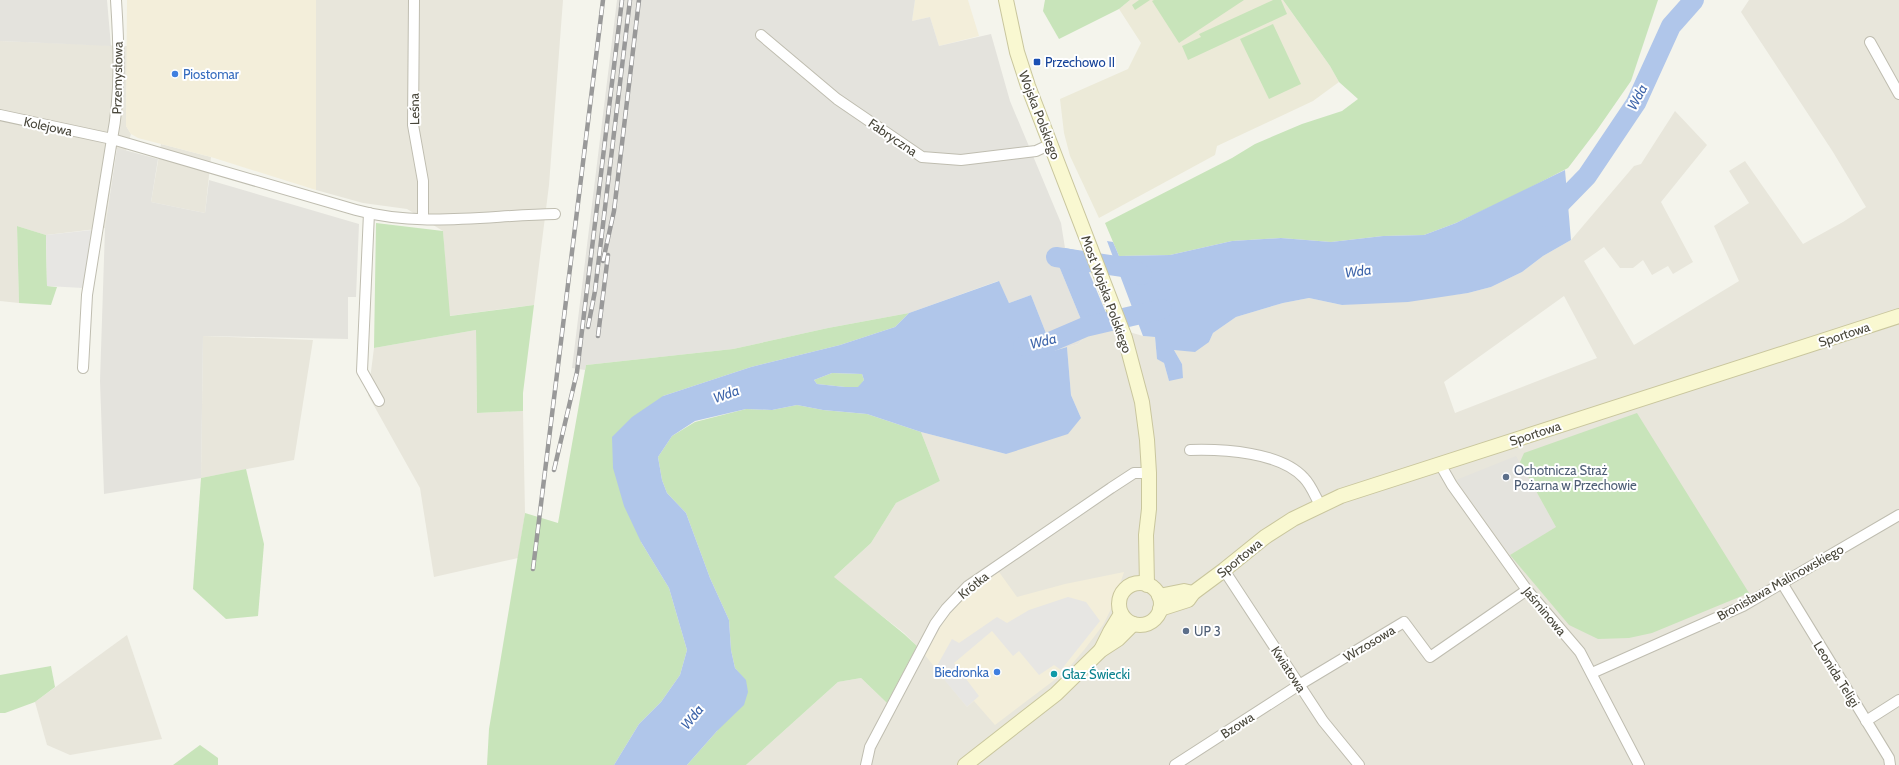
<svg xmlns="http://www.w3.org/2000/svg" width="1899" height="765" viewBox="0 0 1899 765" font-family="Cabin,sans-serif">
	<style>
		.residential { fill: #e8e6db; fill-rule: evenodd }
		.commercial { fill: #f3eeda }
		.industrial { fill: #e4e3dd }
		.education { fill: #ecead8 }
		.green { fill: #c8e4ba }
		.parking { fill: #e7e6e3 }
		.water { fill: #b0c6ea; fill-rule: evenodd }
		.lines { fill: none; stroke-linecap: round; stroke-linejoin: round }
		.river { stroke: #b0c6ea; stroke-width: 20 }
		.street-casing { stroke: #bfbdb0; stroke-width: 12 }
		.secondary-casing { stroke: #c9c69d; stroke-width: 16 }
		.street { stroke: #fff; stroke-width: 10 }
		.secondary { stroke: #f9f8d1; stroke-width: 14 }
		.rail-casing { stroke: #999; stroke-width: 4.5 }
		.rail { stroke: #fff; stroke-width: 3; stroke-dasharray: 9; stroke-linecap: butt }
		.transit-dot { fill: #1a4fb4; stroke: #fff; stroke-width: 1.5 }
		.shop-dot { fill: #3f7fe0; stroke: #fff; stroke-width: 1.5 }
		.service-dot { fill: #5c6f8a; stroke: #fff; stroke-width: 1.5 }
		.culture-dot { fill: #0f9aa8; stroke: #fff; stroke-width: 1.5 }
		.labels { text-anchor: middle; dominant-baseline: central; stroke-width: 4; stroke-linejoin: round; paint-order: stroke }
		.transit-label { font-size: 13px; fill: #164399; stroke: #fff; text-anchor: start }
		.shop-label { font-size: 13px; fill: #366cbe; stroke: #fff; text-anchor: start }
		.street-label { font-size: 13px; fill: #48463a; stroke: #fff }
		.service-label { font-size: 13px; fill: #4e5e75; stroke: #fff; text-anchor: start }
		.culture-label { font-size: 13px; fill: #0d838f; stroke: #fff; text-anchor: start }
		.water-label { font-size: 14px; font-style: italic; fill: #3e65aa; stroke: #fff }
	</style>
	<rect width="100%" height="100%" fill="#f4f4ec"/>
	<g class="residential">
		<polygon points="316,0 563,0 549,185 534,305 449,316 443,231 407,209 363,203 316,190"/>
		<path d="M 1749,0 L 1899,0 L 1899,765 L 746,765 L 838,682 L 861,678 L 887,703 L 917,646 L 904,633 L 833,578 L 871,543 L 896,503 L 940,481 L 921,432 L 1006,454 L 1081,418 L 1071,395 L 1067,347 L 1078,344 L 1087,334 L 1112,327 L 1143,336 L 1155,337 L 1157,358 L 1164,363 L 1169,381 L 1182,364 L 1174,350 L 1209,342 L 1213,333 L 1236,317 L 1283,303 L 1309,298 L 1342,305 L 1443,296 L 1468,293 L 1491,287 L 1522,272 L 1543,256 L 1571,240 L 1634,166 L 1641,164 L 1675,111 L 1707,145 L 1661,202 L 1693,262 L 1673,274 L 1668,266 L 1652,275 L 1643,260 L 1633,268 L 1620,268 L 1604,247 L 1584,261 L 1634,345 L 1739,281 L 1714,226 L 1749,203 L 1729,171 L 1745,161 L 1803,244 L 1843,222 L 1866,207 L 1833,152 L 1741,12 ZM 1564,296 L 1597,358 L 1455,413 L 1444,382 Z"/>
		<polygon points="0,41 127,46 126,126 131,134 126,151 116,149 105,228 46,235 17,226 19,303 0,301"/>
		<polygon points="161,144 211,157 205,213 151,202"/>
		<polygon points="476,330 477,413 523,411 525,513 518,558 434,577 420,488 368,395 374,348"/>
		<polygon points="203,336 313,340 294,460 201,478"/>
		<polygon points="127,635 162,739 70,755 47,745 35,702"/>
	</g>
	<g class="commercial">
		<polygon points="127,0 316,0 316,190 211,157 138,138 131,134 126,126"/>
		<polygon points="915,0 968,0 979,36 939,46 930,17 912,21"/>
		<polygon points="999,572 1017,597 1065,584 1124,572 1118,590 1119,593 1103,625 1084,650 1065,672 995,725 974,701 967,707 924,654 946,618 966,595"/>
	</g>
	<g class="industrial">
		<polygon points="0,0 107,0 111,46 0,41"/>
		<polygon points="617,0 915,0 912,21 930,17 939,46 991,34 1010,101 1061,223 1065,248 1054,254 1087,334 1078,344 1053,351 1031,295 1009,303 998,281 909,313 828,328 733,349 586,365 585,370 572,368"/>
		<polygon points="117,148 158,159 151,202 205,213 209,180 359,224 356,297 348,297 348,339 203,336 201,478 104,494 100,381 105,228"/>
		<polygon points="1516,456 1556,527 1510,555 1456,480"/>
	</g>
	<polygon class="education" points="1130,0 1283,0 1330,66 1339,82 1313,101 1217,146 1215,155 1099,218 1070,156 1064,133 1060,99 1128,69 1141,43 1119,9"/>
	<g class="green">
		<polygon points="1045,0 1130,0 1119,9 1059,39 1043,11"/>
		<polygon points="1139,0 1150,0 1135,10 1132,5"/>
		<polygon points="1154,0 1244,0 1179,43 1152,1"/>
		<polygon points="1273,0 1281,0 1287,14 1188,60 1182,46 1201,37 1199,34"/>
		<polygon points="1283,0 1658,0 1631,81 1597,130 1568,168 1516,195 1456,223 1424,235 1383,236 1331,242 1281,238 1232,241 1170,255 1119,256 1105,223 1232,158 1255,144 1302,124 1342,111 1358,99 1339,82 1330,66"/>
		<polygon points="1273,24 1301,84 1269,99 1240,39"/>
		<polygon points="376,223 443,231 450,316 534,305 523,393 523,411 477,413 476,330 374,348"/>
		<polygon points="17,226 46,235 47,286 57,287 51,305 19,303"/>
		<polygon points="909,313 895,327 840,345 751,367 663,396 641,542 669,588 687,650 680,675 661,702 639,724 614,765 487,765 489,729 525,513 558,523 586,365 733,349 828,328"/>
		<polygon points="832,373 862,374 864,380 859,387 845,387 817,384 814,380"/>
		<polygon points="797,405 823,410 867,414 921,432 940,481 896,503 871,543 834,577 904,634 917,646 887,703 861,678 838,682 746,765 687,765 717,731 745,680 735,668 731,650 729,620 710,578 686,513 667,493 662,480 658,457 672,436 695,422 746,409 772,410"/>
		<polygon points="1637,413 1749,593 1652,633 1629,638 1598,639 1569,625 1510,555 1556,527 1520,462 1524,453"/>
		<polygon points="246,469 264,544 258,616 226,619 193,589 201,478"/>
		<polygon points="51,666 55,687 35,702 5,713 0,713 0,675"/>
		<polygon points="200,745 218,758 218,765 173,765"/>
	</g>
	<g class="parking">
		<polygon points="92,230 83,288 47,286 46,235"/>
		<polygon points="1068,597 1086,602 1100,621 1061,670 1054,665 1039,675 1019,651 1013,656 992,631 954,663 979,696 967,707 937,671 938,664 952,639 959,643 997,617 1007,623 1029,610"/>
	</g>
	<g class="water">
		<polygon points="1565,170 1571,240 1543,256 1522,272 1491,287 1468,293 1408,302 1342,305 1309,298 1283,303 1236,317 1213,333 1209,342 1195,352 1174,350 1182,364 1183,378 1169,381 1164,363 1157,359 1155,337 1143,336 1107,241 1113,242 1119,256 1170,255 1232,241 1281,238 1331,242 1383,236 1424,235 1456,223"/>
		<polygon points="1065,248 1080,251 1112,327 1087,334 1054,254"/>
		<path d="M 999,281 L 1009,303 L 1031,295 L 1053,351 L 1067,347 L 1071,395 L 1081,418 L 1068,434 L 1006,454 L 921,432 L 867,414 L 823,410 L 797,405 L 772,410 L 746,409 L 695,421 L 672,436 L 658,457 L 662,480 L 667,493 L 686,513 L 710,578 L 729,620 L 731,650 L 735,668 L 746,680 L 748,692 L 744,705 L 717,731 L 687,765 L 614,765 L 639,724 L 661,702 L 680,675 L 687,650 L 669,588 L 641,542 L 624,506 L 613,468 L 612,437 L 632,417 L 663,396 L 751,367 L 840,345 L 895,327 L 909,313 ZM 832,373 L 862,374 L 864,380 L 858,387 L 845,387 L 817,384 L 814,380 Z"/>
	</g>
	<g class="lines">
		<g class="river">
			<polyline points="1547,217 1587,176 1636,103 1671,26 1694,0"/>
			<polyline points="1056,257 1130,268 1142,275"/>
			<polyline points="1023,346 1050,342 1085,327 1162,309"/>
		</g>
		<defs>
			<g id="street">
				<polyline points="414,0 413,125 423,181 423,218"/>
				<polyline points="761,35 837,99 922,157 961,160 1036,151 1051,144"/>
				<polyline points="1870,42 1899,94"/>
				<path d="M 0,115 L 112,139 C 121,93 119,46 116,0"/>
				<polyline points="369,213 362,371 379,401"/>
				<path d="M 83,368 L 87,295 L 112,139 L 356,210 C 421,228 489,215 555,214"/>
				<path d="M 1190,450 C 1223,449 1281,452 1304,478 C 1311,485 1315,496 1320,505"/>
				<polyline points="1440,464 1452,485 1527,590 1580,652 1639,765"/>
				<polyline points="1224,570 1323,721 1359,765"/>
				<polyline points="1782,583 1889,758 1890,765"/>
				<polyline points="1592,673 1743,606 1899,515"/>
				<polyline points="1866,721 1899,700"/>
				<polyline points="866,765 870,747 935,624 946,609 968,586 1111,488 1134,473 1149,473"/>
				<polyline points="1175,765 1299,685 1404,622 1430,657 1527,590"/>
			</g>
			<g id="secondary">
				<polyline points="1006,0 1017,52 1028,86 1125,338 1142,402 1147,440 1149,473 1149,509 1146,535 1147,585"/>
				<circle cx="1140" cy="604" r="21"/>
				<polyline points="1159,596 1184,591 1193,593"/>
				<polyline points="1160,609 1188,600 1193,593 1224,570 1265,537 1293,519 1341,496 1899,316"/>
				<polyline points="1101,650 1110,632 1121,614"/>
				<polyline points="965,765 1056,694 1101,650 1118,639 1133,624"/>
			</g>
		</defs>
		<use href="#street" class="street-casing"/>
		<use href="#secondary" class="secondary-casing"/>
		<use href="#street" class="street"/>
		<use href="#secondary" class="secondary"/>
		<defs>
			<g id="rail">
				<polyline points="603,261 614,211 639,0"/>
				<polyline points="588,327 595,291 630,0"/>
				<polyline points="598,336 608,255"/>
				<polyline points="554,470 577,372 622,0"/>
				<polyline points="533,569 603,0"/>
			</g>
		</defs>
		<use href="#rail" class="rail-casing"/>
		<use href="#rail" class="rail"/>
	</g>
	<rect class="transit-dot" x="1033" y="58" width="8" height="8" rx="2"/>
	<g class="shop-dot">
		<circle cx="175" cy="74" r="4"/>
		<circle cx="997" cy="672" r="4"/>
	</g>
	<g class="service-dot">
		<circle cx="1506" cy="477" r="4"/>
		<circle cx="1186" cy="631" r="4"/>
	</g>
	<circle class="culture-dot" cx="1054" cy="674" r="4"/>
	<g class="labels">
		<g class="transit-label">
			<text x="1045" y="62">Przechowo II</text>
		</g>
		<g class="shop-label">
			<text x="183" y="74">Piostomar</text>
			<text x="989" y="672" text-anchor="end">Biedronka</text>
		</g>
		<g class="street-label">
			<text transform="translate(117 78) rotate(-89)">Przemysłowa</text>
			<text transform="translate(414 109) rotate(-91)">Leśna</text>
			<text transform="translate(1040 115) rotate(69)">Wojska Polskiego</text>
			<text transform="translate(48 126) rotate(12)">Kolejowa</text>
			<text transform="translate(893 137) rotate(34)">Fabryczna</text>
			<text transform="translate(1107 294) rotate(70)">Most Wojska Polskiego</text>
			<text transform="translate(1844 334) rotate(-18)">Sportowa</text>
			<text transform="translate(1535 433) rotate(-18)">Sportowa</text>
			<text transform="translate(1239 558) rotate(-39)">Sportowa</text>
			<text transform="translate(1780 582) rotate(-29)">Bronisława Malinowskiego</text>
			<text transform="translate(973 585) rotate(-39)">Krótka</text>
			<text transform="translate(1545 611) rotate(50)">Jaśminowa</text>
			<text transform="translate(1369 643) rotate(-31)">Wrzosowa</text>
			<text transform="translate(1289 669) rotate(57)">Kwiatowa</text>
			<text transform="translate(1837 674) rotate(58)">Leonida Teligi</text>
			<text transform="translate(1237 725) rotate(-33)">Bzowa</text>
		</g>
		<g class="service-label">
			<text x="1514" y="470">Ochotnicza Straż<tspan x="1514" dy="15">Pożarna w Przechowie</tspan></text>
			<text x="1194" y="631">UP 3</text>
		</g>
		<g class="culture-label">
			<text x="1062" y="674">Głaz Świecki</text>
		</g>
		<g class="water-label">
			<text transform="translate(1637 97) rotate(-62)">Wda</text>
			<text transform="translate(1358 271) rotate(-8)">Wda</text>
			<text transform="translate(1043 341) rotate(-14)">Wda</text>
			<text transform="translate(726 394) rotate(-20)">Wda</text>
			<text transform="translate(692 717) rotate(-51)">Wda</text>
		</g>
	</g>
</svg>
